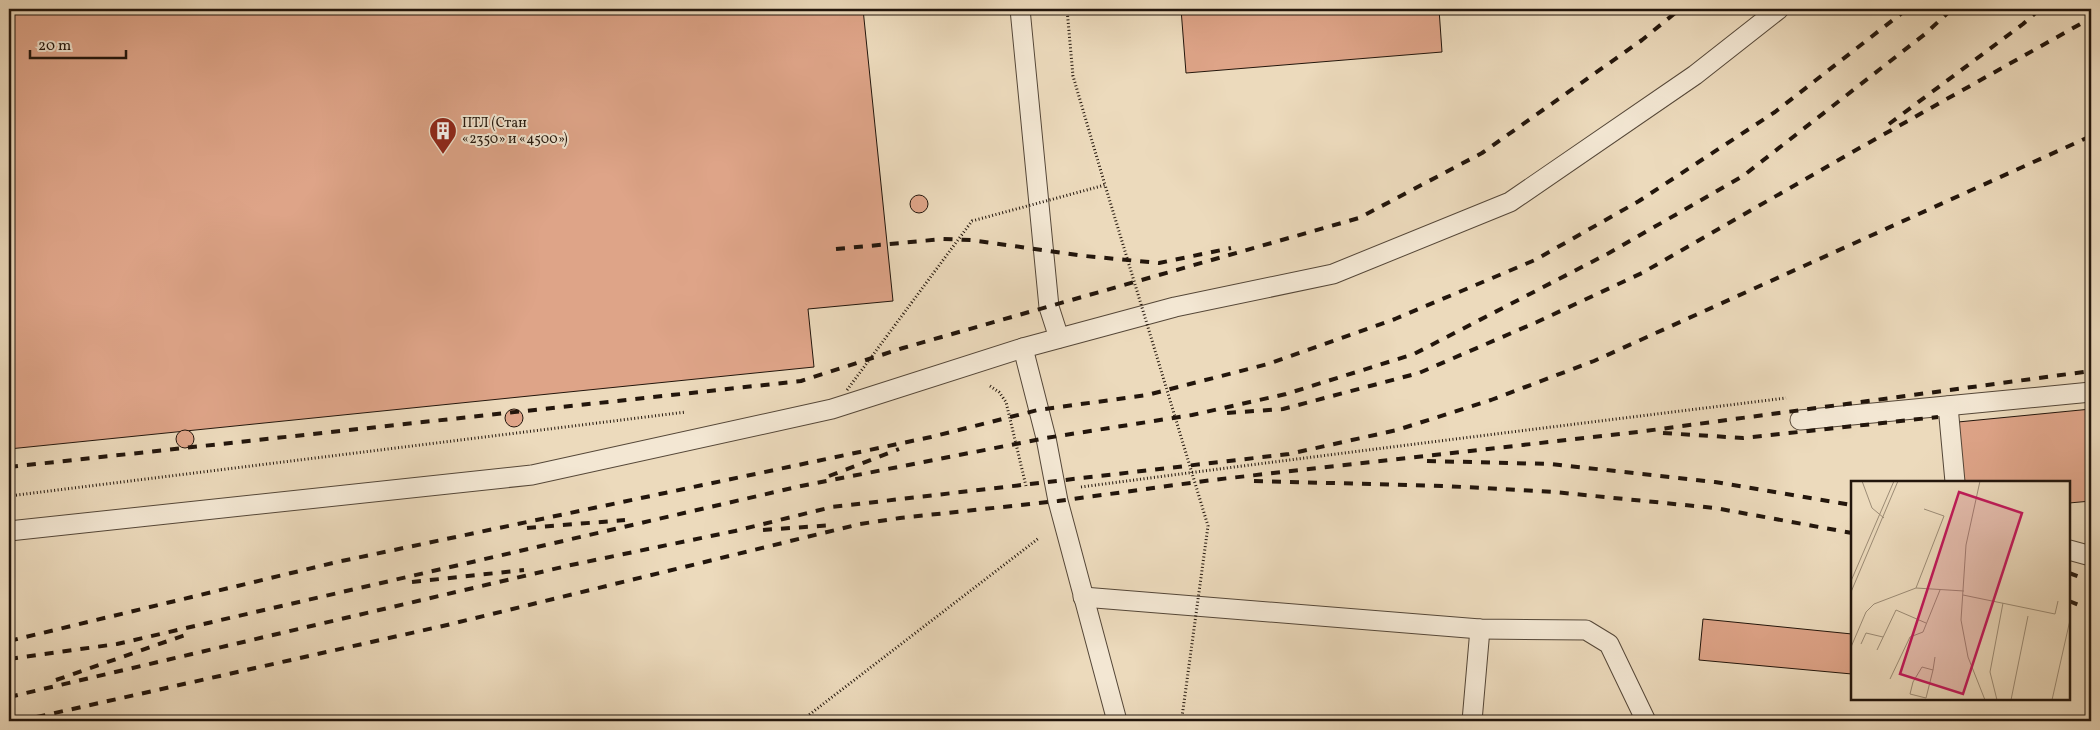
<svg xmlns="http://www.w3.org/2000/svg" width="2100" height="730" viewBox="0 0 2100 730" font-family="Vollkorn,serif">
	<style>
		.building { fill: #dea488; stroke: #23160c }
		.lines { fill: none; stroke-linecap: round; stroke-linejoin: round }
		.service-casing { stroke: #554738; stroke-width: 21 }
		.path { stroke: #23160c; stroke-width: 3; stroke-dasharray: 1 2.5; stroke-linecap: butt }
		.service { stroke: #f3e7d3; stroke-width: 19 }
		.rail { stroke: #23160c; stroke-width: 4; stroke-dasharray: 9 9; stroke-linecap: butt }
		.path-bridge { stroke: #23160c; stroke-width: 3; stroke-dasharray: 1 2.5; stroke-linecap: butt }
		.labels { text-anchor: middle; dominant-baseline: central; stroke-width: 4; stroke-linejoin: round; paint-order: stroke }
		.poi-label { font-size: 14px; fill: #23160c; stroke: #f3e7d3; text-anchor: start }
		.inset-road { fill: none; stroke: #9c8c76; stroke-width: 1 }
		.view { fill: #c2185b; fill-opacity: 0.15; stroke: #c2185b; stroke-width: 2.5 }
		.inset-edge { fill: none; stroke: #23160c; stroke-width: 2.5 }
	</style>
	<rect width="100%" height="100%" fill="#ecdabc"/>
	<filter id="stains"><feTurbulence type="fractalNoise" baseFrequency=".004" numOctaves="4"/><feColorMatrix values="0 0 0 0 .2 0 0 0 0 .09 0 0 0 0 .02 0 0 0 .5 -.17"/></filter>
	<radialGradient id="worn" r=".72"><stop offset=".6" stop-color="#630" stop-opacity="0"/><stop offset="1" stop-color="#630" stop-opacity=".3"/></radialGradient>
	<g class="building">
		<polygon points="9,9 863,9 893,301 808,309 814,367 9,449"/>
		<polygon points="1181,9 1439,9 1442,52 1186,73"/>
		<circle cx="919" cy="204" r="9"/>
		<polygon points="2091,409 2091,501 2069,503 2069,482 1964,482 1958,422"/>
		<circle cx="514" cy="418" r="9"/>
		<circle cx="185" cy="439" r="9"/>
		<polygon points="1703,619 1852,634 1852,674 1699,660"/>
	</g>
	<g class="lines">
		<defs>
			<g id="service">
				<polyline points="1020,9 1049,307 1059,338"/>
				<polyline points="1023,348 1046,438 1058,501 1117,721"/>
				<polyline points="1948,406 1955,482"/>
				<polyline points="1800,420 2091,392"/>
				<polyline points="9,531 532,475 832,409 1023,348 1175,307 1333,274 1510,202 1695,75 1779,9"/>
				<polyline points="2069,550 2091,556"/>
				<polyline points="1083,597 1480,629 1586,630 1609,644 1646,721"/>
				<polyline points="1472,721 1480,629"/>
			</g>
		</defs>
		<use href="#service" class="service-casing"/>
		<g class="path">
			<polyline points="1067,9 1073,76 1105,185"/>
			<polyline points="990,386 999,392 1006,402 1026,486"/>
			<path d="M 1081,487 C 1316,456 1551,427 1786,398"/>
			<polyline points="9,496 686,412"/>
			<polyline points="1159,719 1182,717"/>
			<polyline points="801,721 1039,538"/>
		</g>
		<use href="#service" class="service"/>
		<g class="rail">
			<polyline points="1889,124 2023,24 2040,9"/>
			<polyline points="836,249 943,239 971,240 1085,256 1159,263 1231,248"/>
			<polyline points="1227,413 1283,409 1419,373 1537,322 1642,273 1856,150 2091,18"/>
			<polyline points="1663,433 1743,438 1938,417"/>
			<polyline points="1427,461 1551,464 1715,482 1852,505"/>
			<polyline points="9,467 801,381 903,348 1359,218 1482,153 1642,40 1680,9"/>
			<polyline points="829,476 899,449"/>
			<polyline points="1254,481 1445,486 1554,492 1715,508 1852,533"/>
			<polyline points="527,528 625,520"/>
			<polyline points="763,530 833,525"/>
			<polyline points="2069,573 2091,581"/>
			<polyline points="412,582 524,570"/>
			<polyline points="2069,601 2091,610"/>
			<polyline points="9,641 337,562 931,437 1038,410 1147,395 1268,364 1395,319 1535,260 1639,201 1775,112 1907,9"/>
			<polyline points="9,659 117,644 801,486 1046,438 1192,415 1286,394 1414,354 1609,253 1743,176 1925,34 1952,9"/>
			<polyline points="56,680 188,634"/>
			<polyline points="9,697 571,565 735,531 832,507 1289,454 1397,430 1491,400 1594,361 2091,136"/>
			<polyline points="19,721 447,625 860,524 900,518 1058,501 1212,480 1638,432 2091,371"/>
		</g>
		<polyline class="path-bridge" points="847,390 972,221 1105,185 1208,526 1182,717"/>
	</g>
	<defs>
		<symbol id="building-pin" viewBox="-11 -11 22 30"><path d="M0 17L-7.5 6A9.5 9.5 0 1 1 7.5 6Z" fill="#8f2418" stroke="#f3e7d3"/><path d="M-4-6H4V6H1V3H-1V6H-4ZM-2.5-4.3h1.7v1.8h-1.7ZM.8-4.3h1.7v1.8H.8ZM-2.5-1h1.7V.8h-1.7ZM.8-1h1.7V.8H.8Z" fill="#fff"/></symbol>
	</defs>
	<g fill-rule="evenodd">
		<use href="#building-pin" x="427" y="115" width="32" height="43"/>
	</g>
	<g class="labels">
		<g class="poi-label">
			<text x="462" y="123">ПТЛ (Стан<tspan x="462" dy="16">«2350» и «4500»)</tspan></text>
		</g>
	</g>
	<g transform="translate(1851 481)">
		<rect width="219" height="219" fill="#ecdabc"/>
		<path class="inset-road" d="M 11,0 L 21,27 L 33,37M 129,0 L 115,64 L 110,139 L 117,176 L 134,219M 0,100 L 43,0M 65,107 L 93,35 L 73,28M 0,111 L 47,0M 112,114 L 204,133 L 207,120M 10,163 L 15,152 L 32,156M 0,166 L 15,131 L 23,123 L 65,107 L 113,110M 26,169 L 45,129 L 75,142M 82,189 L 71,186 L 62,201 L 59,213 L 75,217 L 82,189 L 84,176M 39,198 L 59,156 L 72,151 L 89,109M 146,219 L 139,191 L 152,122M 160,219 L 177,135M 201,219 L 219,139"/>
		<path class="view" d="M 108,11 L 171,32 L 112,213 L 49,193 Z"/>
		<rect width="219" height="219" class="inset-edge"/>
	</g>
	<rect width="2100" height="730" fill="none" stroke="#ecdabc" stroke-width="30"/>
	<rect x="10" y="10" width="2080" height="710" fill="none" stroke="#23160c" stroke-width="2.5"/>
	<rect x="15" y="15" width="2070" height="700" fill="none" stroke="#23160c"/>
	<path d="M30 50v8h96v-8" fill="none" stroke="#23160c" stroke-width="2.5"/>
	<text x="38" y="50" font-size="15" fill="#23160c" stroke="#f3e7d3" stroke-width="4" paint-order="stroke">20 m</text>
	<rect width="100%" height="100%" filter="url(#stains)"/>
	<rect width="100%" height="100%" fill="url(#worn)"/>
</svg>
